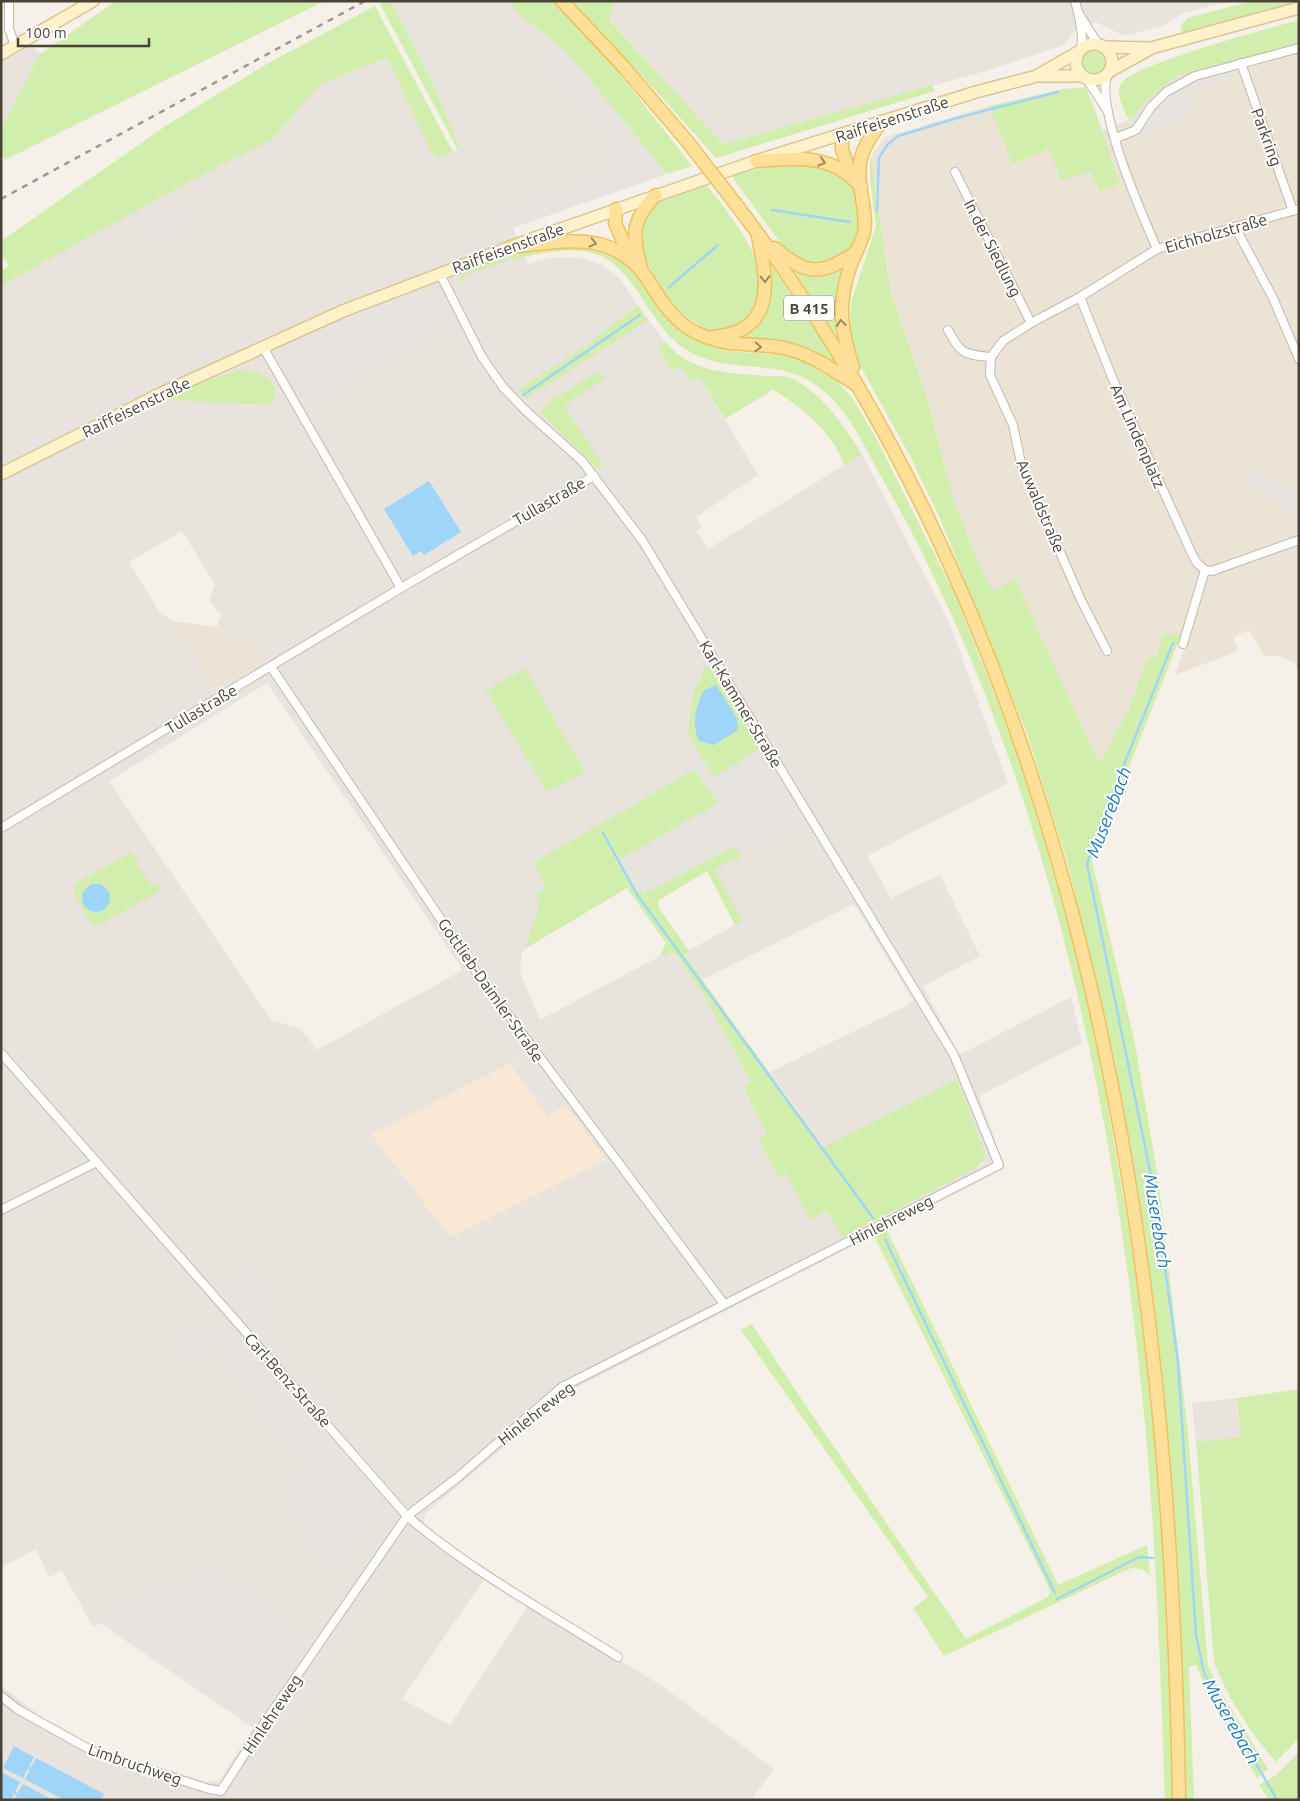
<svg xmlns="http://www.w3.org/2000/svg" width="1300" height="1801" viewBox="0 0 1300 1801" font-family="Ubuntu,sans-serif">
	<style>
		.residential { fill: #eae3d6 }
		.commercial { fill: #f9e8d2 }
		.industrial { fill: #e8e3dd; fill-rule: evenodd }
		.green { fill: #d2eead; fill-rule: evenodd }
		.parking { fill: #e7e4e0 }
		.water { fill: #9fd5f8 }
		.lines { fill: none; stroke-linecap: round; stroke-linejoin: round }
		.stream { stroke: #9fd5f8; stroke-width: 2.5 }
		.street-casing { stroke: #c2b9aa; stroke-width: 10 }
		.secondary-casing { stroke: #dac694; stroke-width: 14 }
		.primary-casing { stroke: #f0c15c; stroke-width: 15 }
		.street { stroke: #fff; stroke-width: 8 }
		.secondary { stroke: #fff1c9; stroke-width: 11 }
		.primary { stroke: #ffe098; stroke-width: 12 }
		.rail { stroke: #989898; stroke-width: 2.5; stroke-dasharray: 6 6; stroke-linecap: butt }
		.primary-bridge-casing { stroke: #f0c15c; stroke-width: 15; stroke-linecap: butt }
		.primary-bridge { stroke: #ffe098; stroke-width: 12 }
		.oneway { stroke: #9b8962 }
		.labels { text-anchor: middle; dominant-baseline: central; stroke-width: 4; stroke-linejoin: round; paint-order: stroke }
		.shield { fill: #fff; stroke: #807b72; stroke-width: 1 }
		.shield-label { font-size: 15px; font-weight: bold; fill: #4a4236 }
		.street-label { font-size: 16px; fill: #4a4236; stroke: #fff }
		.water-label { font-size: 18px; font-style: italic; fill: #227bb9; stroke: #fff }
	</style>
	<rect width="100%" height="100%" fill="#f6f1e8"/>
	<g class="residential">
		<polygon points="1299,43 1299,671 1294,662 1279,656 1265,656 1249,630 1233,637 1238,651 1175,675 1189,636 1164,634 1156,659 1148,657 1128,711 1099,764 1015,580 993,591 979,564 954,502 929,405 891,293 872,165 873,153 886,137 989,106 1064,89 1086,87 1103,130 1133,118 1179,75"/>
		<polygon points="172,621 217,627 251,646 267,662 215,692"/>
	</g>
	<polygon class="commercial" points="529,1054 606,1160 450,1237 371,1134"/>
	<g class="industrial">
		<path d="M 391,1 L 507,1 L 525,20 L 567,52 L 667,174 L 513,228 L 528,264 L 549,258 L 578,257 L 602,265 L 620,279 L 638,305 L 588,344 L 519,390 L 595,353 L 648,320 L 666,342 L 658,348 L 670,370 L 681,367 L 699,377 L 758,475 L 696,517 L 702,527 L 696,531 L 708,549 L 862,454 L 949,622 L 1008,783 L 867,856 L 891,898 L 940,875 L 980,956 L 923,986 L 959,1055 L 1071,997 L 1082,1043 L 979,1096 L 1005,1168 L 570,1391 L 425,1514 L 424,1522 L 432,1534 L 489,1572 L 402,1699 L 450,1725 L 529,1604 L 662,1686 L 774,1769 L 751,1800 L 1,1800 L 1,1686 L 42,1717 L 83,1740 L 117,1754 L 207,1782 L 219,1781 L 253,1728 L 100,1623 L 93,1627 L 62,1571 L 49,1577 L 36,1549 L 1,1567 L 1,286 L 180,187 L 273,139 L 321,84 L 388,58 L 432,154 L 438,158 L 460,149 L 432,81 ZM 182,531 L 215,585 L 209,600 L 221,615 L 217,627 L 251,646 L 266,662 L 215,692 L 172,621 L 159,611 L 129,562 ZM 267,683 L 463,970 L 317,1050 L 301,1029 L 271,1020 L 109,781 ZM 695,769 L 718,803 L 637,891 L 643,894 L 735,846 L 741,856 L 715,869 L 742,921 L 684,953 L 702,980 L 854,904 L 913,1000 L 904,1007 L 770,1072 L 823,1147 L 957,1079 L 985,1153 L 982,1165 L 976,1168 L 842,1238 L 827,1210 L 810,1220 L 786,1173 L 778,1177 L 758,1140 L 767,1134 L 743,1088 L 751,1082 L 708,1003 L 678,957 L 673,953 L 660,956 L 540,1020 L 520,972 L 522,951 L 525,949 L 548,888 L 533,863 ZM 529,1054 L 606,1160 L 450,1237 L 371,1134 Z"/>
		<polygon points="592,1 1230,1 1183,13 1165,25 1124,36 1096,22 1075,31 1063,45 982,72 723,144"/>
		<polygon points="32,45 40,54 1,129 1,62"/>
		<polygon points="1237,1398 1241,1437 1196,1442 1192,1403"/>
	</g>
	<g class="green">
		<polygon points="116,1 237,1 240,3 242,1 324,1 5,160 1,152 1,129 40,54"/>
		<polygon points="385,1 391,1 432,81 460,149 458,150 380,4"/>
		<polygon points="507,1 553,1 605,55 692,166 667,174 567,52 525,20"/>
		<polygon points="570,1 614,1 609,20 723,144 932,85 935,91 716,158 658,93"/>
		<polygon points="1252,1 1299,3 1185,33 1181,30 1181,25 1187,18"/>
		<polygon points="375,6 453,152 438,158 432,154 387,58 321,84 273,139 180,187 1,286 1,271 9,266 1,255 1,241 167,125 265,65"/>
		<path d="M 1299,20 L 1299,43 L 1179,75 L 1150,97 L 1133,118 L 1129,120 C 1124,109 1115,96 1121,84 C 1130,65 1271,28 1299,20 Z"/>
		<circle cx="1094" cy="62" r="13"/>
		<polygon points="1086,87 1120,183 1100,192 1090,171 1062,181 1048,149 1013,164 989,106 1064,89"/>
		<polygon points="873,153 872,165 891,293 929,405 954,502 979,564 993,591 1015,579 1099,764 1128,711 1148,657 1156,658 1164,634 1181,635 1092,861 1135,1044 1158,1178 1188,1433 1208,1666 1219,1689 1268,1769 1257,1778 1207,1692 1196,1665 1189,1667 1194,1800 1186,1800 1178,1576 1163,1386 1150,1274 1115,1061 1067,861 1026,731 939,516 910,456 857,360 850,328 851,302 876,226 870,180 870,161"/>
		<path d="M 811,163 C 825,168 841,173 851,185 C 866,204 862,241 842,255 C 835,260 825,263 818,267 L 789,255 L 731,175 L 766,167 Z"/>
		<path d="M 706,184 C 725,209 760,250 761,282 C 761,294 756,305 752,316 C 742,322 730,332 718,331 C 679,329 628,253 643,217 C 650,198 689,190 706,184 Z"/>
		<path d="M 557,244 L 605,250 L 629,265 L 684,331 L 701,342 L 737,352 L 794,355 L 825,371 L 839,383 L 853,399 L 877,440 L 956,597 L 1024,769 L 1082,975 L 1104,1082 L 1135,1268 L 1155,1439 L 1166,1589 L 1173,1800 L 1165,1800 C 1160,1665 1156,1529 1142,1394 C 1113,1112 1054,822 929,567 C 913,533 895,501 877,469 C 862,442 849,413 826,393 C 782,353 735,378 688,351 C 671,341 661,326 650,311 C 639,294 627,273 610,261 C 583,242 541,253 511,260 L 509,254 Z"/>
		<path d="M 505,255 L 508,261 L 468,274 L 456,287 C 461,266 488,261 505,255 Z"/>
		<polygon points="766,258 841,368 823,357 733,341 760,318"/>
		<path d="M 848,263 C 836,290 835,308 837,337 L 794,271 L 795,269 Z"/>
		<polygon points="638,305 648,320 525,399 518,390 588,344"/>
		<path d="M 666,342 C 689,373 732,373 767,376 C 775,377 787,375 793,379 C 824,395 844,426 862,454 L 844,465 C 835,434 799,405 773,390 L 725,419 L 699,377 L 691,381 L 681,367 L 671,371 L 658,348 Z"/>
		<path d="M 240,370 C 259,372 287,381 270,405 L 167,400 L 110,428 L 108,425 C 151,404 194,383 240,370 Z"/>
		<polygon points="599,371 605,379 564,405 603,465 598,469 540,413 548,402"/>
		<path d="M 710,665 L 760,749 L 714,777 L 688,734 L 694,688 L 702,679 L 702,669 ZM 716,685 L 737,718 L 694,731 L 698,702 L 704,690 Z"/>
		<polygon points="525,668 585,772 547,792 486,691"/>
		<polygon points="695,769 718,803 620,860 637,891 641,889 644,894 735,846 741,856 715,869 742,921 735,925 707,871 658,901 659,908 689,951 684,954 823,1147 957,1079 985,1153 984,1160 976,1168 842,1238 827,1211 810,1220 786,1173 778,1177 758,1140 767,1134 743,1087 751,1082 708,1003 678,957 673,953 660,956 666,943 627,888 525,949 540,903 535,895 547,888 533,863"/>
		<polygon points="130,853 140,857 135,861 152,886 159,884 159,892 97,926 92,925 74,893 74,884"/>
		<polygon points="887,1230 1058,1585 1147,1545 1150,1575 1142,1569 1131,1568 944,1656 913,1608 928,1597 741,1330 752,1324 802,1400 966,1639 1048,1597 1050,1592 1046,1582 874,1236"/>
		<path d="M 1299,1389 L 1299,1738 L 1276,1762 C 1250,1732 1228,1699 1214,1662 L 1196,1442 L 1241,1437 L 1237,1398 Z"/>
		<polygon points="1299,1752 1299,1800 1269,1800 1259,1785 1276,1775"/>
	</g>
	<g class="parking">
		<polygon points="567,52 661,167 510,225 506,219 626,174 611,134 554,63"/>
		<polygon points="1229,66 1233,77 1198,87 1195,76"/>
		<polygon points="1179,75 1194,111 1139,137 1133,118 1150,97"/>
		<polygon points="174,208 179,217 153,231 148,222"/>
		<polygon points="430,296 436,299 444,312 313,393 293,360 300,350"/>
		<polygon points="1259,466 1299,498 1299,521 1243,477"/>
		<polygon points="760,749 796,813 643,894 641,889 637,891 619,860 718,803 703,781 713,775 714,777"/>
		<polygon points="529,1054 566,1104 548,1117 511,1065"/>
		<polygon points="247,1273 252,1278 248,1282 258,1293 255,1296 270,1312 251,1330 221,1297"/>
		<polygon points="217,1331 220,1338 196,1350 192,1343 186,1346 180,1335 186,1332 192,1342"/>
		<polygon points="231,1331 375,1497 328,1568 288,1487 317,1463 298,1439 277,1423 268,1412 222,1337"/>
		<polygon points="211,1575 309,1646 257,1721 107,1619 179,1583 199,1594"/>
	</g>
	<g class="water">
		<polygon points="429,481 461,532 424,555 421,551 413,556 384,509"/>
		<path d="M 716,685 L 737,718 L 738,730 L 714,745 L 699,741 C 691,725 696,705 704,690 Z"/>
		<circle cx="96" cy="898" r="14"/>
		<polygon points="14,1746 34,1757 23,1778 3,1768"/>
		<polygon points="36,1758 104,1794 100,1800 64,1800 25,1779"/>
		<polygon points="1,1772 20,1782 11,1800 1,1800"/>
		<polygon points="23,1784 53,1800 14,1800"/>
	</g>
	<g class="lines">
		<g class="stream">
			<polyline points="772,210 850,222"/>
			<polyline points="877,211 879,158 887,145 898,136 964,116 1058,92"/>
			<polyline points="669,287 718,245"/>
			<polyline points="523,395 640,315"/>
			<polyline points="1173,643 1100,824 1087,864 1155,1195 1178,1362 1196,1635 1204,1673 1277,1800"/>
			<polyline points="603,833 638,896 873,1218"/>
			<polyline points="885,1239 1055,1593"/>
			<polyline points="1057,1599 1139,1557 1153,1558"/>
			<polyline points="28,1767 31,1769"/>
			<polyline points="15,1793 17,1794"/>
		</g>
		<defs>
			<g id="street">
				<polyline points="9,1 9,29 15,46"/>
				<path d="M 1075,1 C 1079,15 1084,35 1081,49"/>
				<polyline points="1079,14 1098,44"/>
				<polyline points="1241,63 1293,211"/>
				<path d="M 1107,74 C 1096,111 1141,212 1157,249"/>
				<polyline points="1086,78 1107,110"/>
				<polyline points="1116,138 1136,130 1151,107 1166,92 1195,76 1299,48"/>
				<polyline points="955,172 1031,323"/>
				<polyline points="1235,227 1273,298 1299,359"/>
				<polyline points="1080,297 1114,382 1192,554 1197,563 1205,570"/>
				<path d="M 948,330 C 962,355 963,354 991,357"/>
				<polyline points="263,347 401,588"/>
				<polyline points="1205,570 1212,571 1299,540"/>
				<polyline points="1183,644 1205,570"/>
				<polyline points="1107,651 1081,600 1021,463 1013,425 990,375 991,357 1003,341 1031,323 1080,297 1157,249 1299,209"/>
				<polyline points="271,667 477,973 724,1304"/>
				<polyline points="1,828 401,588 594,476"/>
				<path d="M 1,1053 L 407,1516 C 471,1571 547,1612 618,1657"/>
				<polyline points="1,1210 97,1162"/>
				<polyline points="1,1696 17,1709 96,1753 209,1789 221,1791 265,1722 407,1516 457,1478 562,1387 999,1165 954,1055 642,540 582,461 526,411 503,387 482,357 440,274"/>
			</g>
			<g id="secondary">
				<circle cx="1094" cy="62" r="18"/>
				<polyline points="1105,47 1151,48 1299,8"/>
				<polyline points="1,54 93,1"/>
				<polyline points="1110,71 1150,49"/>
				<polyline points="1038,75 1078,52"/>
				<polyline points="1,474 162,393 343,311 529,240 756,161 976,92 1037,76 1082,76"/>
			</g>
			<g id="primary">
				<polyline points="562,1 622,65 687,141"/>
				<polyline points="842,135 842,149 850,174"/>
				<path d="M 756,161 C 796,158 833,153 861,187"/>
				<path d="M 735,203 C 1084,658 1171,1241 1179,1800"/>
				<polyline points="616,209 615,223 630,257"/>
				<path d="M 510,247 C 565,241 616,228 650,283 C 661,301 675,322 695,332 C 726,348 753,342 784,348 C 811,354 832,369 855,384"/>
				<path d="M 775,248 C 806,276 822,276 856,252"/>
				<path d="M 641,268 C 632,235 631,220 656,195"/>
				<path d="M 713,337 C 721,336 729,335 736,332 C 777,316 764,268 758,236"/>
				<path d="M 853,367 C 841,330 837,305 850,267 C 854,256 861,244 864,232 C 866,220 864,209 862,198 C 856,164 859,151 880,124"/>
			</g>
		</defs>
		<use href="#street" class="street-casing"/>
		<use href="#secondary" class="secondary-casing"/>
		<use href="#primary" class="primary-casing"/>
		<use href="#street" class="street"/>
		<use href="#secondary" class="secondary"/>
		<use href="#primary" class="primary"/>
		<polyline class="rail" points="1,199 365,1"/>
		<defs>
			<polyline id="primary-bridge" points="687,141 735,203"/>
		</defs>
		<use href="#primary-bridge" class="primary-bridge-casing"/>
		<use href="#primary-bridge" class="primary-bridge"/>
	</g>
	<defs><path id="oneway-chevron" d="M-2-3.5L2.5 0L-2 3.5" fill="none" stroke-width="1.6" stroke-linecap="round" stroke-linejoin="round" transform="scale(1.25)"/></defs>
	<g class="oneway">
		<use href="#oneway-chevron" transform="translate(822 162) rotate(16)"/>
		<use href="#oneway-chevron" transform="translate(593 243) rotate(13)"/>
		<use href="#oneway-chevron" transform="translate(765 279) rotate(89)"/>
		<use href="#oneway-chevron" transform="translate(841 323) rotate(-97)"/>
		<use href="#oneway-chevron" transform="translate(758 347) rotate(3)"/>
	</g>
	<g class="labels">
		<rect class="shield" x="784" y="295.5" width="50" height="25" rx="4"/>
		<g class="shield-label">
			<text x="809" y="308">B 415</text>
		</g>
		<g class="street-label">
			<text transform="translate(892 119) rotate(-18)">Raiffeisenstraße</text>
			<text transform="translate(1267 137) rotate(70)">Parkring</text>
			<text transform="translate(1216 233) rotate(-16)">Eichholzstraße</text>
			<text transform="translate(508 248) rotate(-20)">Raiffeisenstraße</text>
			<text transform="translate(993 248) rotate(63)">In der Siedlung</text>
			<text transform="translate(136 407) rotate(-26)">Raiffeisenstraße</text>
			<text transform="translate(1138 436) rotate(66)">Am Lindenplatz</text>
			<text transform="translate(549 501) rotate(-30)">Tullastraße</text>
			<text transform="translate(1041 506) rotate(67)">Auwaldstraße</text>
			<text transform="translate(741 704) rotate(59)">Karl-Kammer-Straße</text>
			<text transform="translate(201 709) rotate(-31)">Tullastraße</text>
			<text transform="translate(491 990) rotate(55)">Gottlieb-Daimler-Straße</text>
			<text transform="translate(891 1220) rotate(-27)">Hinlehreweg</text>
			<text transform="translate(288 1380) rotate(48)">Carl-Benz-Straße</text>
			<text transform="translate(536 1413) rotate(-38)">Hinlehreweg</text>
			<text transform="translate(272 1714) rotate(-56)">Hinlehreweg</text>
			<text transform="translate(135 1764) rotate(19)">Limbruchweg</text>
		</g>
		<g class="water-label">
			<text transform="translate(1108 812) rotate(-69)">Muserebach</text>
			<text transform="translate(1158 1221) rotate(81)">Muserebach</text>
			<text transform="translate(1232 1721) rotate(60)">Muserebach</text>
		</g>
	</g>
	<rect width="1300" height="1801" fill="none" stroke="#4a4236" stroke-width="5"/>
	<path d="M18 38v8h131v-8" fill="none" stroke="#4a4236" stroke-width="2.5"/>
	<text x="25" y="38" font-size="15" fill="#4a4236" stroke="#ffffff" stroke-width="4" paint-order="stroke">100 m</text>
</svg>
